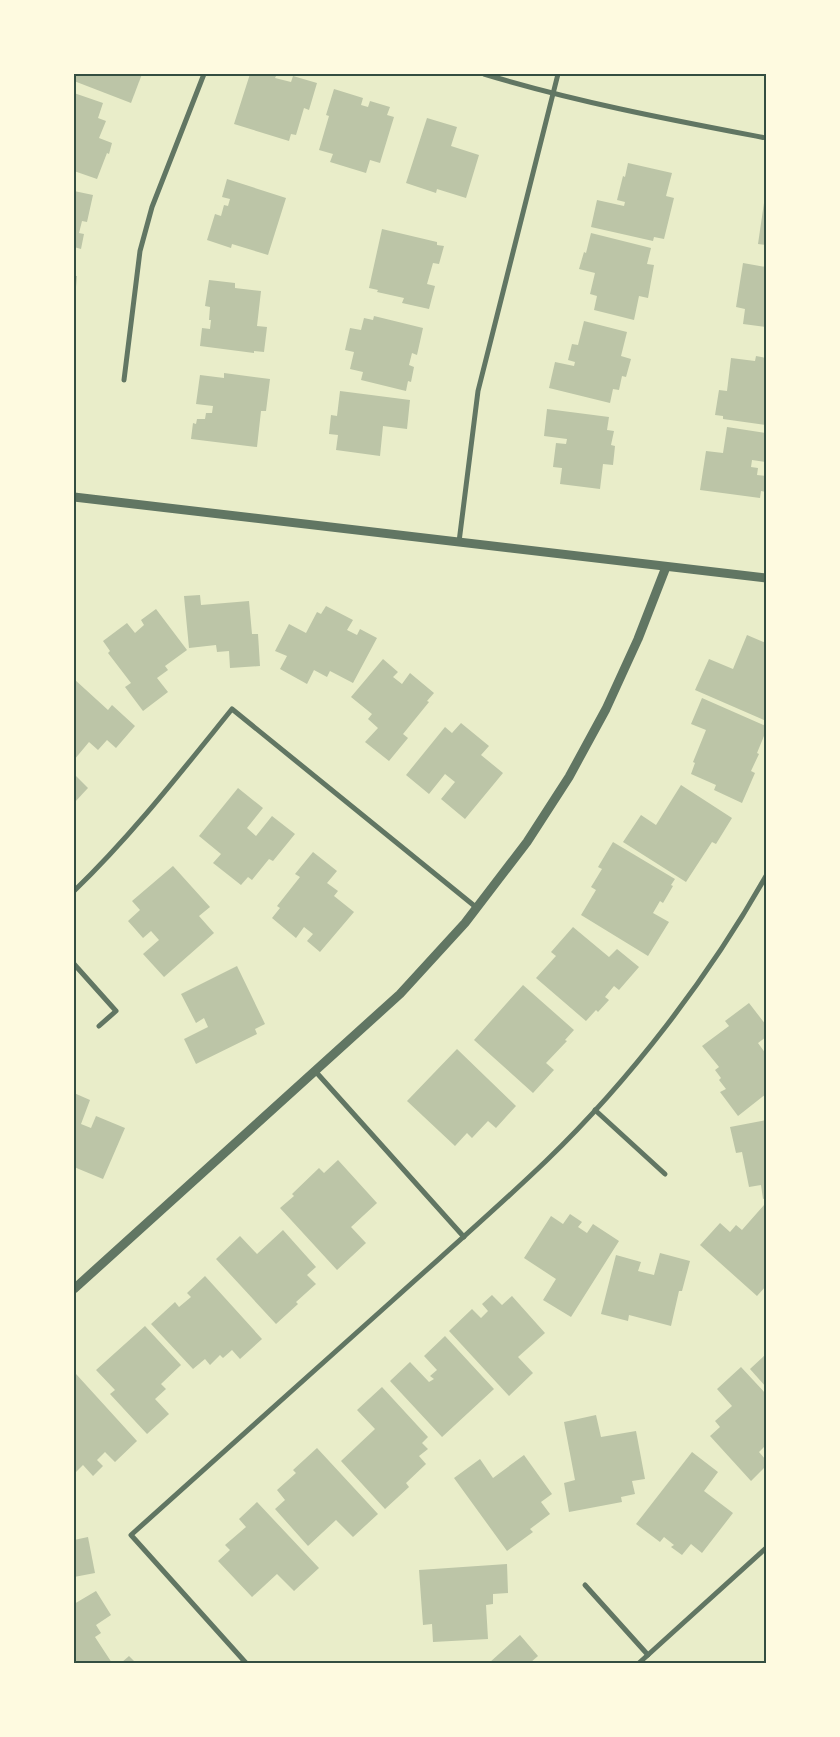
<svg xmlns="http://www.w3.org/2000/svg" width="840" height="1737" viewBox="0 0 840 1737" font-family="Barlow,sans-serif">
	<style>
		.building { fill: #bcc5a7 }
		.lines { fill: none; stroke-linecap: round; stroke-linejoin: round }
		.minor { stroke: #617663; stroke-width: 5 }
		.tertiary { stroke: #617663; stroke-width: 9 }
		.neatline { fill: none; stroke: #344e41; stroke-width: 2 }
	</style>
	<rect width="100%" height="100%" fill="#e9edc9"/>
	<g class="building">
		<polygon points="74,74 142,74 131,103 74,81"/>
		<polygon points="250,74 277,74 275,78 291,82 293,76 317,83 309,110 304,108 296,135 291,134 289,141 234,124"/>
		<polygon points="334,89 363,98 361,105 368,107 370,101 390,107 387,115 394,117 380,163 370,160 366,173 330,162 333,154 319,150 329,116 326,115"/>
		<polygon points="74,93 103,103 98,118 106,121 99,138 112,143 109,154 107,153 97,179 74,171"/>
		<polygon points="427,118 457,127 451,146 479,155 466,198 437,189 436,193 406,183"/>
		<polygon points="628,163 672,173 666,196 674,198 664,239 654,237 653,241 591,227 597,200 624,206 625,202 617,200 623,176 625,177"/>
		<polygon points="227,179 286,198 268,255 232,244 231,248 207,240 215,214 221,216 224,205 228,206 230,199 222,197"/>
		<polygon points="74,191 93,195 87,222 82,221 79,233 84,234 81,249 74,247"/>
		<polygon points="765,196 766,196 766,245 758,244"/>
		<polygon points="382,229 437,242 437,245 444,246 439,264 433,263 427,284 435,286 429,309 402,303 404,298 377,292 378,290 369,288"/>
		<polygon points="591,233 651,248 647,264 654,265 648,298 639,296 634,320 594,310 597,296 590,294 595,273 579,269 584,252 586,253"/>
		<polygon points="743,263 766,267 766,327 743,324 745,309 736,307"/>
		<polygon points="74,276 77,276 75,298 74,298"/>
		<polygon points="209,280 235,283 235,288 261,291 257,326 267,327 264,352 254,351 254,353 200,346 202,328 210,329 211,320 209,320 210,307 205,306"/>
		<polygon points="374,316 423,328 417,355 412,353 409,365 414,367 411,382 408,381 406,391 361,380 363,372 350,369 354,352 345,350 350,328 361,330 364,318 373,320"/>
		<polygon points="584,321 627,332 621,356 631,359 626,377 622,376 619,390 613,389 610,403 549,388 555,362 574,366 575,362 568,360 572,344 578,345"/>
		<polygon points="756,356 766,358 766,425 723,419 723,416 715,415 719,390 727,391 731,358 755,361"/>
		<polygon points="224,373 270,379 266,411 261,411 257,447 191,439 193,423 196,424 197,419 205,419 206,413 212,413 213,406 196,404 200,375 224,378"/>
		<polygon points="340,391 410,400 407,429 383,426 380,456 336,450 338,435 329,434 331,415 337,416"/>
		<polygon points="547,409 609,417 607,430 614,431 611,445 615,446 613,465 603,464 600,489 560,484 562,468 553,467 556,443 566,444 567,439 544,436"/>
		<polygon points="727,427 766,433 766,462 752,460 751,467 758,468 757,475 766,476 766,492 761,491 760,498 700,490 706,451 723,453"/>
		<polygon points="200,595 201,605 249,601 252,634 258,634 260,666 230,668 229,651 217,652 216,645 189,648 184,596"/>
		<polygon points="326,606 353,620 347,630 357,635 360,629 377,638 353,683 330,671 327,677 314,670 307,684 280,669 287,656 275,651 289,624 306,633 317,612 321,614"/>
		<polygon points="156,609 187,650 165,666 168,670 157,678 168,692 143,711 125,687 131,683 108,653 110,651 103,641 127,623 135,633 144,625 141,620"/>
		<polygon points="747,635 766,643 766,714 764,720 695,690 709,659 733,669"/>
		<polygon points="383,659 398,672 393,677 402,684 410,673 434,693 427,701 429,702 403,734 408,738 389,761 365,742 378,728 368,719 372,714 351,697"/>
		<polygon points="74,679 108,710 112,705 135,726 116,748 107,740 98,750 89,742 74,760"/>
		<polygon points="702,698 766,726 766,731 757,753 759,754 751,771 755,773 742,803 714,790 716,785 691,774 695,763 693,762 706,730 691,724"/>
		<polygon points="461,723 489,746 481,755 503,773 465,819 441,799 455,782 445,774 429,794 406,775 445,727 452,733"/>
		<polygon points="74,774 88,788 74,803"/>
		<polygon points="681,785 732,818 716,844 712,842 686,882 623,842 641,815 656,825"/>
		<polygon points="238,788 263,808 247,828 256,836 272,816 295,834 273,861 269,859 252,880 248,877 241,885 213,863 221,854 199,836"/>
		<polygon points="613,842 675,879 671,885 673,886 663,903 660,901 653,913 669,922 648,956 581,915 596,890 591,887 602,869 598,867"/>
		<polygon points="313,852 337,871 327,883 338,891 334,896 354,912 320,952 307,941 313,934 304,927 296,938 272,918 280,908 277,906 300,877 295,874"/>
		<polygon points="173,866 210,907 199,916 214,933 164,977 143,954 159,940 151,931 143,938 128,921 140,910 132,901"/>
		<polygon points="573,927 609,957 617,949 639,967 619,990 614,986 605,997 609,1000 598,1012 596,1010 586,1021 536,978 556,956 551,952"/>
		<polygon points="237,966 265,1024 255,1029 257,1034 196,1064 184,1039 208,1027 204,1018 196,1023 181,994"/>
		<polygon points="523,985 574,1030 565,1040 567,1041 546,1063 554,1070 533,1093 474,1040"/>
		<polygon points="749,1003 766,1025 766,1037 758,1043 766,1054 766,1094 738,1116 720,1092 726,1089 719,1080 721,1078 715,1070 719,1067 702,1046 729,1026 725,1021"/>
		<polygon points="457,1049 516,1106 496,1128 488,1121 472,1138 467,1133 455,1146 407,1101"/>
		<polygon points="74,1093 90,1100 81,1124 91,1128 96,1116 125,1128 103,1179 74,1167"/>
		<polygon points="766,1120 766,1198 763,1199 761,1185 749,1187 742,1152 736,1153 730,1127"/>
		<polygon points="338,1160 377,1203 351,1227 366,1243 337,1270 280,1208 294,1196 292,1194 319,1168 324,1173"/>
		<polygon points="764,1205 766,1208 766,1286 757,1296 700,1245 720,1223 730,1232 736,1225 742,1230"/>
		<polygon points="570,1214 582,1222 578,1227 587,1233 593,1224 619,1241 571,1317 543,1300 556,1279 524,1258 551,1216 563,1224"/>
		<polygon points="283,1230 316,1267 307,1275 316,1284 296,1302 298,1304 276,1324 216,1259 240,1236 257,1254"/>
		<polygon points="660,1253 690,1261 682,1291 679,1291 671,1326 629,1315 628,1321 601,1314 616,1255 641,1262 638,1271 654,1275"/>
		<polygon points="205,1276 262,1339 240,1359 232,1350 223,1358 220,1355 210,1365 205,1359 193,1369 151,1324 175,1302 179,1307 191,1297 187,1293"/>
		<polygon points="492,1295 502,1305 512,1296 545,1333 518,1357 533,1373 509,1396 449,1331 472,1309 481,1318 488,1311 482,1304"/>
		<polygon points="145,1326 181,1365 161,1384 166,1389 155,1399 169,1414 147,1434 110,1394 115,1390 96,1370"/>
		<polygon points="445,1336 494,1389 442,1437 390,1381 410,1362 429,1382 434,1379 430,1376 437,1370 424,1356"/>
		<polygon points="766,1354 766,1387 750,1369"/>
		<polygon points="741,1367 766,1394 766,1445 759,1452 766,1460 766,1466 751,1481 710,1436 720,1427 715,1421 732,1406 717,1389"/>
		<polygon points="76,1374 137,1441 115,1462 105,1452 97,1460 103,1466 93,1476 83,1465 75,1473 74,1472 74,1377"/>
		<polygon points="382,1387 428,1437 422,1443 428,1449 419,1456 426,1464 406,1483 409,1487 385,1509 341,1461 375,1429 357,1410"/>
		<polygon points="596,1415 601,1437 636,1431 645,1479 632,1481 635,1494 621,1497 622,1502 569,1512 564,1483 575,1480 564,1422"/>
		<polygon points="317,1448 378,1514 353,1537 336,1520 308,1546 275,1509 285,1500 277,1490 296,1473 293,1470"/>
		<polygon points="692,1452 718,1472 704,1491 733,1513 702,1553 691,1544 682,1555 671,1547 674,1545 664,1537 660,1542 636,1524"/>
		<polygon points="524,1455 552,1494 541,1502 550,1514 530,1529 533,1532 507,1551 454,1478 480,1459 493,1478"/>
		<polygon points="257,1502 319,1568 294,1591 277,1574 252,1597 218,1561 230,1550 225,1545 246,1527 239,1519"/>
		<polygon points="88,1537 95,1573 74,1577 74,1540"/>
		<polygon points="507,1564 508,1593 493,1594 493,1604 486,1605 488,1639 433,1642 432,1624 423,1625 419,1570"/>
		<polygon points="96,1591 111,1615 96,1625 101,1633 95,1637 112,1663 74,1663 74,1604"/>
		<polygon points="520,1635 538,1656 530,1663 489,1663"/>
		<polygon points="129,1656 136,1663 121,1663"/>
	</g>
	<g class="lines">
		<g class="minor">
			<path d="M 484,74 C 576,102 672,120 766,138"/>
			<polyline points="124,380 140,251 152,207 204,74"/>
			<polyline points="459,542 478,391 558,74"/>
			<path d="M 74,891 C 132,835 181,772 232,709 L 477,908"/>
			<polyline points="74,964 116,1011 99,1026"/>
			<polyline points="316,1072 464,1237"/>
			<polyline points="595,1110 665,1174"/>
			<polyline points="585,1585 648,1655"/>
			<path d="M 246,1663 L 131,1535 C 218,1457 305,1379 392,1301 C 444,1254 496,1209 546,1161 C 630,1080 709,977 766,876"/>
			<polyline points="639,1663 766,1548"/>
		</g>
		<g class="tertiary">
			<polyline points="74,497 766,578"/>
			<polyline points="74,1289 400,994 465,923 527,842 569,777 606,709 638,639 666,567"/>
		</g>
	</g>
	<rect width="840" height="1737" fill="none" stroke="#fefae0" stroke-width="150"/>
	<rect x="75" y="75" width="690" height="1587" class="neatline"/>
</svg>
